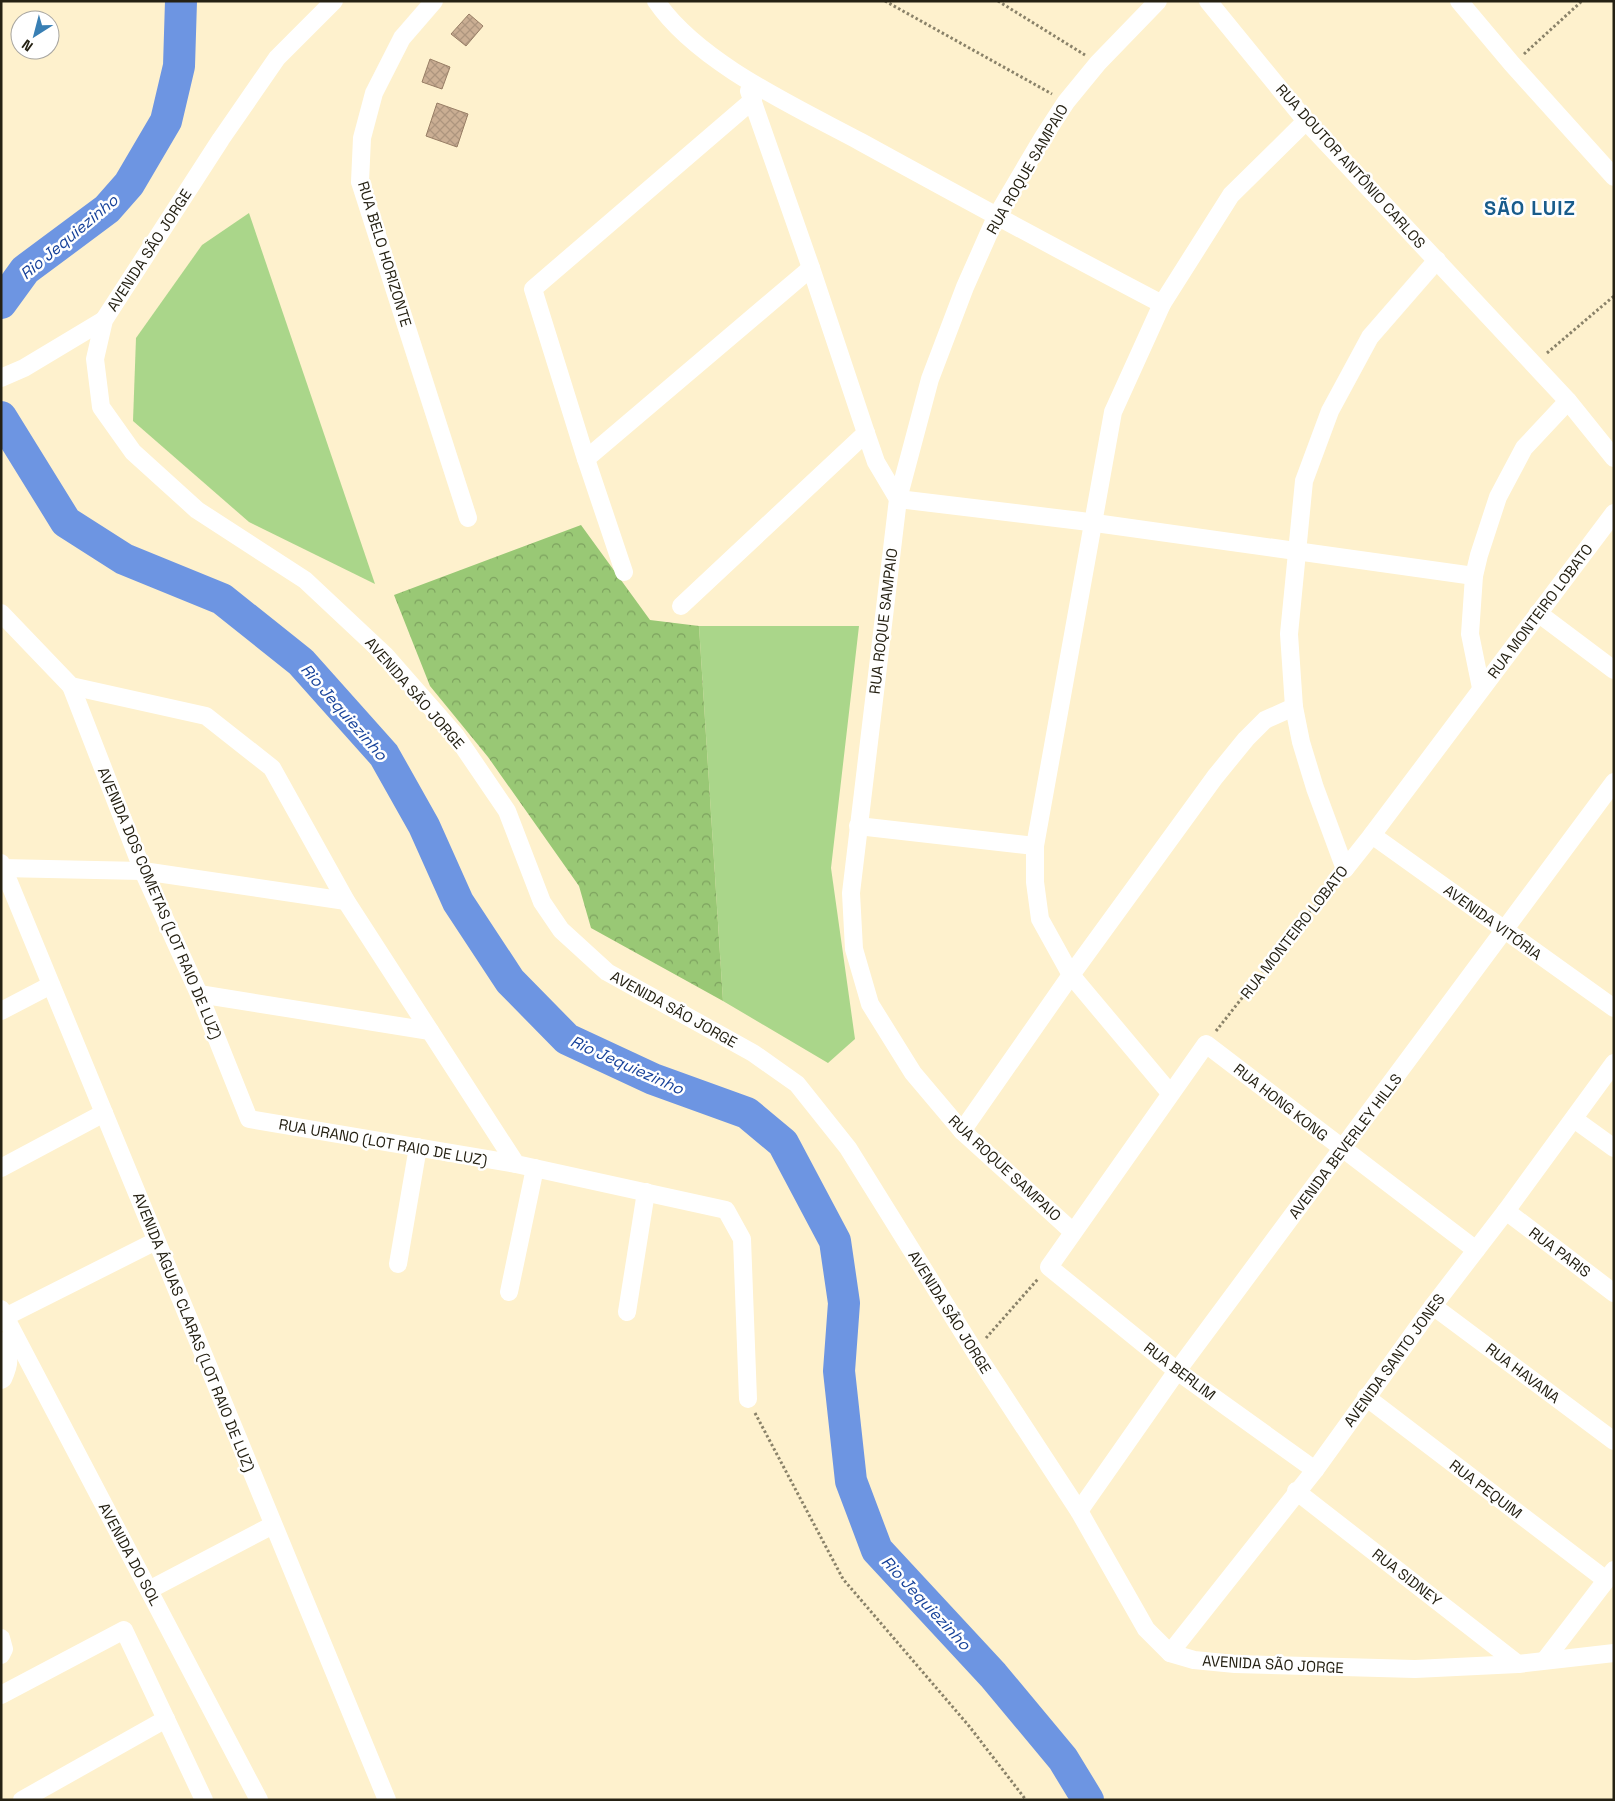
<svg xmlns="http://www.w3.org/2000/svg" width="1615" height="1801" viewBox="0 0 1615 1801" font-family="'Space Grotesk',sans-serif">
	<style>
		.green { fill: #aad68a }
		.forest { fill: url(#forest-crowns) }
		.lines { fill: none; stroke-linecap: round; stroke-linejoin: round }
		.river { stroke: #6d95e2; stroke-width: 32 }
		.building { fill: url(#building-cross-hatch); stroke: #987e65 }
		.path { stroke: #8a8269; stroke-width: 3; stroke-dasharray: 2.5 2.5; stroke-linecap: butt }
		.minor { stroke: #fff; stroke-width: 18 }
		.labels { text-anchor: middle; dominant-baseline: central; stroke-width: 5; stroke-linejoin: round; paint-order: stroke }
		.street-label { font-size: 15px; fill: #252113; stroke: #fff }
		.water-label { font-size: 16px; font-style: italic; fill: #17429a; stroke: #fff }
		.district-label { font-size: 20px; font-weight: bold; letter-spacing: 1px; fill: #195c8b; stroke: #fff }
	</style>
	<defs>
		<pattern id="forest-crowns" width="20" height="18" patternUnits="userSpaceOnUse" patternTransform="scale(1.25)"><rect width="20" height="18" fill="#99c875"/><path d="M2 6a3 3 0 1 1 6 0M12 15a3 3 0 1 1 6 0" fill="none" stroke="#7da25f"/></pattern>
		<pattern id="building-cross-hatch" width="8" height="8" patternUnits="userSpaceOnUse" patternTransform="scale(1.25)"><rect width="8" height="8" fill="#caae93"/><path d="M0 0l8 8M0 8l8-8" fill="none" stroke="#ad957e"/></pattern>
	</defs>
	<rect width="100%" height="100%" fill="#fef1cd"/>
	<g class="green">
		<polygon points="249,213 375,584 249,522 133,421 136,338 202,245"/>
		<polygon points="699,626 859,626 831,868 855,1039 828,1063 723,1001"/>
	</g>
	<polygon class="forest" points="581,525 650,620 699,626 723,1001 591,928 579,886 488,757 430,686 394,595"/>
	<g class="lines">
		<g class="river">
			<polyline points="1,303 25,270 107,209 129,184 166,121 179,66 181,1"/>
			<polyline points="1,417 66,522 124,559 222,599 301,662 384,755 424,826 458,902 510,981 567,1039 653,1079 747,1113 783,1143 835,1241 844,1303 839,1371 851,1481 877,1550 993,1675 1063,1759 1088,1800"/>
		</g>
	</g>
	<g class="building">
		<polygon points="469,14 483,26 466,46 451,34"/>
		<polygon points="430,59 450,67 442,89 422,82"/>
		<polygon points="437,103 468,114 457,147 426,136"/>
	</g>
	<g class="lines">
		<g class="path">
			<polyline points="885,1 1052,94"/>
			<polyline points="998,1 1085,55"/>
			<polyline points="1524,54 1582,1"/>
			<polyline points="1547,353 1614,296"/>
			<polyline points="1216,1031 1334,881"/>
			<polyline points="986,1338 1038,1279"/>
			<polyline points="755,1413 843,1579 969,1726 1026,1800"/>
		</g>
		<g class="minor">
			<polyline points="334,1 277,58 221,139 104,320 95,359 101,407 133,452 197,510 305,580 385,655 456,736 507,811 542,902 561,930 607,972 753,1053 797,1084 848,1148 975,1352 1079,1511 1146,1629 1170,1653 1194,1660 1235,1664 1415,1669 1518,1664 1614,1653"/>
			<polyline points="434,1 402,38 374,93 362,138 360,182 468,518"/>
			<path d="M 656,1 C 698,63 796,107 861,142 C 961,197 1061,251 1162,304"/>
			<polyline points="1208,1 1306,121 1568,401 1614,458"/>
			<polyline points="1459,1 1512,64 1614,177"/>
			<polyline points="749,91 811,268 866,433 876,462 898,499"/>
			<polyline points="1,378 24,368 104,320"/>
			<polyline points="586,459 811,268"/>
			<polyline points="898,499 1081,521 1474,576"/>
			<polyline points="624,572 586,459 533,289 753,100"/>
			<polyline points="681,606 866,433"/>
			<polyline points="1,613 71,686 206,716 272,768 346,901 516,1164 726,1210 742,1239 748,1399"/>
			<polyline points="1538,613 1614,670"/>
			<polyline points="71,686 143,871 199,994 249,1119 516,1164"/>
			<polyline points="1481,688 1470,634 1474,576 1479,555 1498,497 1524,448 1568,401"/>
			<polyline points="858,826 1035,846"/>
			<polyline points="1372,835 1614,1008"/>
			<polyline points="1,863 387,1800"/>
			<polyline points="1,868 143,871 346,901"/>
			<polyline points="1345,869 1315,788 1301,742 1294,707 1289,634 1304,481 1330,411 1370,337 1437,260"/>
			<polyline points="1345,869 1372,835 1614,513"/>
			<polyline points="199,994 430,1031"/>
			<polyline points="1,1011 51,985"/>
			<polyline points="1170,1093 1071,975 1040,919 1035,882 1035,846 1113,412 1162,304 1231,195 1306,121"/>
			<polyline points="1574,1119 1614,1148"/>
			<polyline points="962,1131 1071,975 1215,777 1246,739 1265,720 1294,707"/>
			<polyline points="1,1168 104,1113"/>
			<polyline points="1506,1211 1614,1293"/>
			<polyline points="1073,1232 962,1131 913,1073 870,1004 854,949 851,893 898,499 930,379 965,287 996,217 1042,139 1066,102 1098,63 1158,1"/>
			<polyline points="398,1264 418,1147"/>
			<polyline points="509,1292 535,1168"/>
			<polyline points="1433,1306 1614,1441"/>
			<polyline points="1,1309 259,1800"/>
			<polyline points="627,1312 646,1192"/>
			<polyline points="1,1319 156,1241"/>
			<path d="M 1,1341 C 11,1357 10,1363 3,1379 L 1,1380"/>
			<polyline points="1366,1397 1606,1580"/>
			<polyline points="1315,1470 1177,1371 1049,1267 1206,1044 1476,1250"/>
			<polyline points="1296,1491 1518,1664"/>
			<polyline points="1079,1511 1177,1371 1614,782"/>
			<polyline points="149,1590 273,1525"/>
			<polyline points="1,1638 4,1649 1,1655"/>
			<polyline points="1170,1653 1315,1470 1433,1306 1506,1211 1614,1063"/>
			<polyline points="1545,1660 1614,1570"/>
			<polyline points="1,1695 124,1630 204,1800"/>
			<polyline points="22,1800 166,1719"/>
		</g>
	</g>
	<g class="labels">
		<g class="street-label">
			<text transform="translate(1351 166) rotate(48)">RUA DOUTOR ANTÔNIO CARLOS</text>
			<text transform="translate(1027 169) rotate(-60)">RUA ROQUE SAMPAIO</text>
			<text transform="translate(149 250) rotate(-57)">AVENIDA SÃO JORGE</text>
			<text transform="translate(385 254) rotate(73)">RUA BELO HORIZONTE</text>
			<text transform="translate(1540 611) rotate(-53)">RUA MONTEIRO LOBATO</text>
			<text transform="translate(883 621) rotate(-83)">RUA ROQUE SAMPAIO</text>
			<text transform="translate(415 693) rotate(49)">AVENIDA SÃO JORGE</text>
			<text transform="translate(160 903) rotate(67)">AVENIDA DOS COMETAS (LOT RAIO DE LUZ)</text>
			<text transform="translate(1493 922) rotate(36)">AVENIDA VITÓRIA</text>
			<text transform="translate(1294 932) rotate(-52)">RUA MONTEIRO LOBATO</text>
			<text transform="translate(674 1009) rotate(29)">AVENIDA SÃO JORGE</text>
			<text transform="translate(1281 1102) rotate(38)">RUA HONG KONG</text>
			<text transform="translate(383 1142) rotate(10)">RUA URANO (LOT RAIO DE LUZ)</text>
			<text transform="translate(1345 1146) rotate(-53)">AVENIDA BEVERLEY HILLS</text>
			<text transform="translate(1005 1168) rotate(43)">RUA ROQUE SAMPAIO</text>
			<text transform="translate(1560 1252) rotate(37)">RUA PARIS</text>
			<text transform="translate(950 1312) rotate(58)">AVENIDA SÃO JORGE</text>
			<text transform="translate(194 1332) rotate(68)">AVENIDA ÁGUAS CLARAS (LOT RAIO DE LUZ)</text>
			<text transform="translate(1394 1360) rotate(-54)">AVENIDA SANTO JONES</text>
			<text transform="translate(1180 1371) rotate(37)">RUA BERLIM</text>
			<text transform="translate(1523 1373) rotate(37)">RUA HAVANA</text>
			<text transform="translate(1486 1489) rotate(37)">RUA PEQUIM</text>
			<text transform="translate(130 1554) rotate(62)">AVENIDA DO SOL</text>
			<text transform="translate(1407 1577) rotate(38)">RUA SIDNEY</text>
			<text transform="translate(1273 1664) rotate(3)">AVENIDA SÃO JORGE</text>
		</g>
		<g class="water-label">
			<text transform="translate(69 237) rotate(-40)">Rio Jequiezinho</text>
			<text transform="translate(344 712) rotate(49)">Rio Jequiezinho</text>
			<text transform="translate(627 1065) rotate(24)">Rio Jequiezinho</text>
			<text transform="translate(926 1603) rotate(47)">Rio Jequiezinho</text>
		</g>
		<g class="district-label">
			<text x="1530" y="208">SÃO LUIZ</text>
		</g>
	</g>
	<rect width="1615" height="1801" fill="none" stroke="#252113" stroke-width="5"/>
	<g transform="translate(35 35) rotate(216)"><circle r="24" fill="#ffffff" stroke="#a8a6a1"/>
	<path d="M0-4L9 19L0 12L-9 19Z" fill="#387fb4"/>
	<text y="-8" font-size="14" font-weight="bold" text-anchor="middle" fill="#252113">N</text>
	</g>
</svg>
